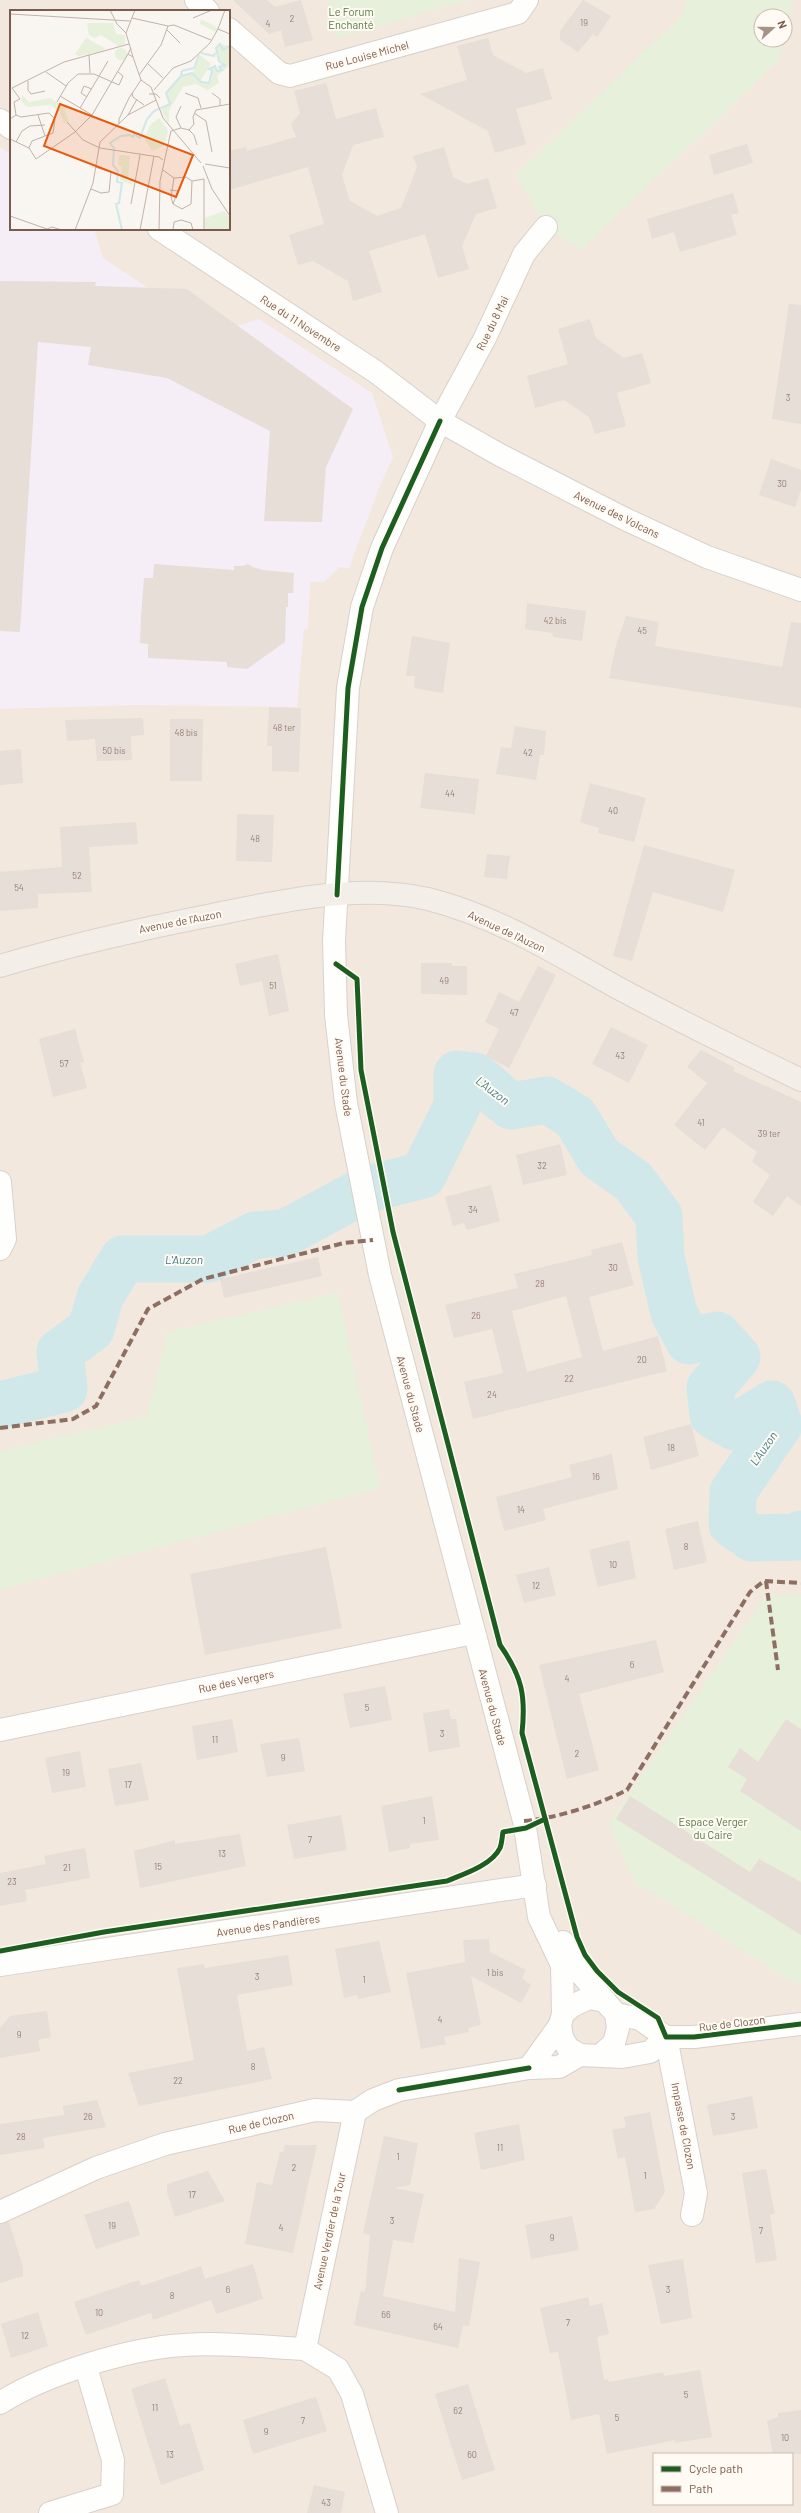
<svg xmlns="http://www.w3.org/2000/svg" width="801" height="2513" viewBox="0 0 801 2513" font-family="Barlow,sans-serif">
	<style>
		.residential { fill: #f2e8de; fill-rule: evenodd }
		.education { fill: #f6eef6 }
		.green { fill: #e7f0db }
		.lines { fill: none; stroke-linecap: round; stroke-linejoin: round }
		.river { stroke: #d0e8ea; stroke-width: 47 }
		.building { fill: #e6ded7; fill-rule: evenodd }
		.minor-casing { stroke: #d7d1cb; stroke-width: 24 }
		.major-casing { stroke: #dad1cc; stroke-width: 24 }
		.minor { stroke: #fefefd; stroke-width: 22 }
		.major { stroke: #f3eee8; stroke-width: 22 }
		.quiet { stroke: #8d6e63; stroke-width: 4; stroke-dasharray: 8 4; stroke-linecap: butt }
		.cycleway-casing { stroke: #fffaf3; stroke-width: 8 }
		.cycleway { stroke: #1b5e20; stroke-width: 5 }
		.labels { text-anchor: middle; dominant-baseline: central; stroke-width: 4; stroke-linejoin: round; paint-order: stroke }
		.number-label { font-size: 9px; fill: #977e72 }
		.park-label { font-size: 11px; fill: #537a41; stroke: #fffaf3 }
		.street-label { font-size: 11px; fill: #7a5c4d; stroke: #fffaf3 }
		.water-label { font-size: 12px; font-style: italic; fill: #437c86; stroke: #fffaf3 }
		.inset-river { fill: none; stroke: #d0e8ea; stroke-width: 2 }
		.inset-road { fill: none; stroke: #c2b3aa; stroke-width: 1 }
		.view { fill: #e8590c; fill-opacity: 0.15; stroke: #e8590c; stroke-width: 2 }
		.inset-edge { fill: none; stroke: #7a5c4d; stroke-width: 2 }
	</style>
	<rect width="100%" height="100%" fill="#f9f5f0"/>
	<path class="residential" d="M 0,0 L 801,0 L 801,2513 L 0,2513 ZM 11,11 L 229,11 L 229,229 L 11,229 ZM 761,16 L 785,16 L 785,40 L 761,40 ZM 654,2454 L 792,2454 L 792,2504 L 654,2504 Z"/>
	<polygon class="education" points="0,147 11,155 11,229 94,229 103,258 215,333 259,319 372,393 393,457 379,488 349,568 339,567 324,582 310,582 308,629 304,629 297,707 136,705 0,709"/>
	<g class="green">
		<polygon points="327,0 469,0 337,38"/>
		<polygon points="686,0 793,0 785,36 785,16 761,16 761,40 784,40 780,60 581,250 546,227 516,175 683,14"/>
		<polygon points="338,1292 380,1488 0,1590 0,1451 147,1416 167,1332"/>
		<polygon points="796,1594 801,1595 801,1983 794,1983 635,1882 608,1824 766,1595"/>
	</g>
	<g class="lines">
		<polyline class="river" points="0,1405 64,1389 60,1352 91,1329 100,1297 123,1259 209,1259 255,1235 285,1233 365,1190 423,1175 457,1106 457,1074 475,1076 511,1106 547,1100 575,1117 599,1157 633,1181 659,1216 661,1257 674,1313 689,1341 717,1335 737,1357 710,1388 713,1415 735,1427 772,1404 779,1425 733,1492 732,1524 752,1538 798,1537 801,1534"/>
	</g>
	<g class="building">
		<polygon points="233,0 267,0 275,7 301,0 313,40 285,47 281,30 269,34"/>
		<polygon points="583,0 611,16 597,37 593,34 578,52 560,40 560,31"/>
		<polygon points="488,38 493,55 526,73 543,68 552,99 516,109 526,144 495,153 488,131 420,94 467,80 457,46"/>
		<polygon points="326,83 336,119 376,108 384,137 353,145 342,175 350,201 377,216 401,208 417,167 413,156 444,147 453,177 467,184 488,178 497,208 476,214 462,246 469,269 438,278 425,234 369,251 382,292 353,301 348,281 313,261 298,265 289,235 324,224 308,167 229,190 229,151 246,147 247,151 296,137 291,124 300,113 294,91"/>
		<polygon points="747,144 753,163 714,175 709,155"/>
		<polygon points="733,193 739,213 731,215 737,235 680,252 674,232 652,239 647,219"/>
		<polygon points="0,281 96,282 95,286 187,289 353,409 326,467 322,522 264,521 270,431 167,378 88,365 91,347 38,342 20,632 0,631"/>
		<polygon points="789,304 801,305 801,424 772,419"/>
		<polygon points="590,319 596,338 624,358 642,353 651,383 617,393 626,426 595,434 589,417 564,400 535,408 527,376 568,364 558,329"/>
		<polygon points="771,459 801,470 801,490 795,507 759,495"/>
		<polygon points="154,564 234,570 234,566 243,566 248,564 252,567 263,570 294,573 293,593 288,593 288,607 286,607 285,642 247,669 227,667 227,662 148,658 148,644 140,643 141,616 144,578 153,578"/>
		<polygon points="527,603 586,611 582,641 553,637 552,633 525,629"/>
		<polygon points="626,616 659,622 655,646 782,667 791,622 801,623 801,708 609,678 616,645"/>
		<polygon points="412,636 450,643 443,693 414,688 415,676 406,676"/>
		<polygon points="269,707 301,708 299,772 272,771 272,746 267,746"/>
		<polygon points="143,718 144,735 131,736 132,760 97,761 95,739 67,741 65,720"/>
		<polygon points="170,719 203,719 202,781 170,781"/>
		<polygon points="515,726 546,731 544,755 540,755 536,780 496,774 501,747 511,748"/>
		<polygon points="21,749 23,783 0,785 0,751"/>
		<polygon points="425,773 479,779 475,814 420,808"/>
		<polygon points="590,783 646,798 634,842 598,833 599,828 580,822"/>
		<polygon points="237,814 274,815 272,862 236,861"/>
		<polygon points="136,822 138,844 89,847 92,892 38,894 38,908 0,911 0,872 62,867 60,827"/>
		<polygon points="644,845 735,870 723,912 653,892 632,961 613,956"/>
		<polygon points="487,854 510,856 507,879 484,877"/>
		<polygon points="278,954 289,1011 269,1016 262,981 240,986 235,964"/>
		<polygon points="421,963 452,963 452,966 467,966 467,995 421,994"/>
		<polygon points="538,966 556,975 509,1068 486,1056 499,1029 485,1022 499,992 519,1002"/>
		<polygon points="611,1027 648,1045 629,1083 592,1064"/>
		<polygon points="75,1029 84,1062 80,1063 87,1088 53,1097 39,1039"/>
		<polygon points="701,1050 735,1068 733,1071 801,1102 801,1206 787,1196 773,1216 753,1202 770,1175 752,1162 757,1152 723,1127 705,1150 674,1125 707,1083 687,1067"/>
		<polygon points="560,1144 567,1175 523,1185 516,1155"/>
		<polygon points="491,1185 500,1221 467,1230 464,1223 453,1226 445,1197"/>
		<path d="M 622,1242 L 634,1285 L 589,1297 L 603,1351 L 658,1336 L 667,1371 L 473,1419 L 464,1382 L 503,1373 L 492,1329 L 454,1338 L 445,1305 L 518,1288 L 514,1274 L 592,1255 L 591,1250 ZM 566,1296 L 582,1357 L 527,1372 L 512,1311 Z"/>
		<polygon points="318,1257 322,1276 224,1298 220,1279"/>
		<polygon points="691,1424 699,1456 651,1470 643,1437"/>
		<polygon points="612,1454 618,1489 543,1509 546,1520 504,1531 496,1497 572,1477 569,1465"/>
		<polygon points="698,1521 707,1562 674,1570 665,1529"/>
		<polygon points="629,1540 636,1578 598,1587 589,1550"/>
		<polygon points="326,1547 342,1628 205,1655 190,1574"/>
		<polygon points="549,1567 556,1595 524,1603 516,1575"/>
		<polygon points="656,1640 664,1672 579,1694 599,1770 567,1779 539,1665"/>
		<polygon points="385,1686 392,1720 350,1728 343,1694"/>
		<polygon points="449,1709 451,1719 456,1719 460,1747 429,1752 423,1713"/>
		<polygon points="232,1719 238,1752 197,1760 192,1726"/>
		<polygon points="786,1719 801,1729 801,1831 740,1791 747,1779 728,1767 740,1748 758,1762"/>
		<polygon points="299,1738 305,1771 267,1777 260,1744"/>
		<polygon points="80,1751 86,1787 52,1793 45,1758"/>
		<polygon points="141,1763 149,1800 115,1806 108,1769"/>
		<polygon points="432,1796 439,1840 410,1844 410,1848 389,1852 381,1806"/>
		<polygon points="630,1796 750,1872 759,1859 801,1882 801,1935 616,1819"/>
		<polygon points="341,1815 347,1850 294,1859 287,1825"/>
		<polygon points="240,1834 246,1866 140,1888 134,1851 175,1840 175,1844"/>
		<polygon points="85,1848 90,1878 25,1890 27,1901 0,1906 0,1873 46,1864 44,1856"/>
		<polygon points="489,1939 490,1952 526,1970 522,1978 531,1985 521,2003 471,1976 481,2025 468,2028 469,2032 444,2037 446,2044 421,2049 406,1973 465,1962 463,1940"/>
		<polygon points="379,1941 391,1992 358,1999 357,1995 344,1998 335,1949"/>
		<polygon points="288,1955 293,1985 237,1995 247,2051 264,2047 272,2079 139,2106 128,2073 194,2060 177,1968 204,1964 205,1968"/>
		<polygon points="47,2011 51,2037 38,2040 40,2051 0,2058 0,2028 10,2016"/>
		<polygon points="752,2096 758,2128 713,2136 707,2105"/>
		<polygon points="97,2100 106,2127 43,2138 45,2148 0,2155 0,2124 64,2115 63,2106"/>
		<polygon points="650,2112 665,2192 654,2209 635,2212 625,2157 618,2159 612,2130 626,2127 624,2117"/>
		<polygon points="519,2124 525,2160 481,2170 474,2133"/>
		<polygon points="384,2136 418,2143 410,2185 395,2188 424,2194 413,2243 393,2240 383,2296 455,2312 459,2258 480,2262 469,2326 463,2325 458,2348 354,2325 361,2291 365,2292 370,2235 363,2233"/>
		<polygon points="285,2145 317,2145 293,2253 245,2244 257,2182 272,2185 280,2152 283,2152"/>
		<polygon points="766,2169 775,2214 770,2215 777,2260 756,2263 742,2173"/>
		<polygon points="208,2171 225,2201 175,2217 167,2192 167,2184"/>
		<polygon points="129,2201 140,2235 96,2249 84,2215"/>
		<polygon points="572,2216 579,2250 531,2259 525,2225"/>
		<polygon points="9,2222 23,2267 23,2276 0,2283 0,2224"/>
		<polygon points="683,2259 692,2318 661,2324 648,2265"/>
		<polygon points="253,2264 263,2299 216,2314 211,2300 153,2320 151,2313 86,2335 74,2302 139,2280 141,2286 201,2266 205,2279"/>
		<polygon points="588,2297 590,2306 602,2303 609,2334 597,2337 604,2380 608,2379 609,2382 663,2372 664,2376 700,2370 712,2437 675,2443 675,2440 607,2454 599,2414 571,2420 558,2352 550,2353 540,2308"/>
		<polygon points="38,2312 48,2346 11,2358 1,2324"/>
		<polygon points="165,2378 180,2426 190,2423 204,2470 161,2485 131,2389"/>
		<polygon points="468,2384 495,2470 462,2480 435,2394"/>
		<polygon points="316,2397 327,2431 253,2454 243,2420"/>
		<polygon points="801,2410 801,2454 773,2454 767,2421 778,2417 778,2413"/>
		<polygon points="314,2485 345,2492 341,2513 307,2513"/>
	</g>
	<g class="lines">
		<defs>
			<g id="minor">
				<polyline points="196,0 208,11"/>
				<polyline points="229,29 279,73 290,76 518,13 527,0"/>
				<polyline points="0,120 11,128"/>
				<polyline points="546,227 524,254 485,338 440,421 382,548 362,607 348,688 334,941 336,1015 346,1103 380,1275 524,1821 539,1917 562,1965 563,2014"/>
				<polyline points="159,229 376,372 440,421 500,455 623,518 707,557 801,590"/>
				<polyline points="0,1182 5,1239 0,1249"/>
				<polyline points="0,1730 473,1633"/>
				<polyline points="563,1942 576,1968 616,2014 618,2028 614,2043 601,2055"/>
				<polyline points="0,1965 535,1885"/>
				<polyline points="605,2001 589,1998 572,2006 563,2014 560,2025 562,2037 568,2048 580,2055 622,2057 650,2052 666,2037"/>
				<polyline points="616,2014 640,2019 666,2037 694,2037 801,2024"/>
				<polyline points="666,2037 696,2193 692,2215"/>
				<polyline points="529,2068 560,2025"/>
				<polyline points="355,2112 305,2349 338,2369 352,2394 387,2513"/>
				<polyline points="0,2212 96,2168 165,2144 315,2110 355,2112 373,2100 399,2090 529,2068 559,2067 580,2055"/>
				<path d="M 0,2403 C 45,2374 130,2348 184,2345 C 224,2342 265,2347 305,2349"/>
				<polyline points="50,2513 112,2494 113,2460 86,2367"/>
			</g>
			<path id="major" d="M 0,966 C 70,945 141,929 212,915 C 281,901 358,883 428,899 C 496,916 557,954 618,988 C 678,1020 739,1050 801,1080"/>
		</defs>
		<use href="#minor" class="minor-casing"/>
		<use href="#major" class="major-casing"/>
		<use href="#minor" class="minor"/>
		<use href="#major" class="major"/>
		<g class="quiet">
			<polyline points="0,1428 73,1419 96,1406 148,1309 203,1279 344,1243 373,1240"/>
			<polyline points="766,1581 778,1670"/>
			<path d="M 524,1821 C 558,1818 597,1805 627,1790 L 750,1592 L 764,1581 L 801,1583"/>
		</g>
		<defs>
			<g id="cycleway">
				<polyline points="337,895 348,688 362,607 382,548 440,421"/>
				<path d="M 336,964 L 357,979 L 361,1070 L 393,1232 L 500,1645 C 522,1676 526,1696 522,1733 L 577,1937 L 585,1955 L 597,1971 L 618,1992 L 658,2018 L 666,2037 L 694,2037 L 801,2024"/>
				<path d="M 0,1951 L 104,1932 L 447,1881 C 464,1874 492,1865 500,1848 C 502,1843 502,1837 503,1832 L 526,1828 L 545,1819"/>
				<polyline points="399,2090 529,2068"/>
			</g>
		</defs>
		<use href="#cycleway" class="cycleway-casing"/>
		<use href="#cycleway" class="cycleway"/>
	</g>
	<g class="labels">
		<g class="number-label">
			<text x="292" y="18">2</text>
			<text x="584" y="22">19</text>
			<text x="268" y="23">4</text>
			<text x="788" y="397">3</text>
			<text x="782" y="483">30</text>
			<text x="555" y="620">42 bis</text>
			<text x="642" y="630">45</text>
			<text x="284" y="727">48 ter</text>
			<text x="186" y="732">48 bis</text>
			<text x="114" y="750">50 bis</text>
			<text x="528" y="752">42</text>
			<text x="450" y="793">44</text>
			<text x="613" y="810">40</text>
			<text x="255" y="838">48</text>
			<text x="77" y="875">52</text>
			<text x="19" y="887">54</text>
			<text x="444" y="980">49</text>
			<text x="273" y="985">51</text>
			<text x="514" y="1012">47</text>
			<text x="620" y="1055">43</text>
			<text x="64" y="1063">57</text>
			<text x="701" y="1122">41</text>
			<text x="769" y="1133">39 ter</text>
			<text x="542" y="1165">32</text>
			<text x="473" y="1209">34</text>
			<text x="613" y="1267">30</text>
			<text x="540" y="1283">28</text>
			<text x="476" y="1315">26</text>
			<text x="642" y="1359">20</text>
			<text x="569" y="1378">22</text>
			<text x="492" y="1394">24</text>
			<text x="671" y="1447">18</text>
			<text x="596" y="1476">16</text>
			<text x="521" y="1509">14</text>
			<text x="686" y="1546">8</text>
			<text x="613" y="1564">10</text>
			<text x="536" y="1585">12</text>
			<text x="632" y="1664">6</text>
			<text x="567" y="1678">4</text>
			<text x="367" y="1707">5</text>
			<text x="442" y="1733">3</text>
			<text x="215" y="1739">11</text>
			<text x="577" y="1753">2</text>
			<text x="283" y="1757">9</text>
			<text x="66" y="1772">19</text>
			<text x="128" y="1784">17</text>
			<text x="424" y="1820">1</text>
			<text x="310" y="1839">7</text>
			<text x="222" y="1853">13</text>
			<text x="158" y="1866">15</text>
			<text x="67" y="1867">21</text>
			<text x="12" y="1881">23</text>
			<text x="495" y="1972">1 bis</text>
			<text x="257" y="1976">3</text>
			<text x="364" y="1979">1</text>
			<text x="440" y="2019">4</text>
			<text x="19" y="2034">9</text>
			<text x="253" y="2066">8</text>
			<text x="178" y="2080">22</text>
			<text x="88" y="2116">26</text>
			<text x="733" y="2116">3</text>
			<text x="21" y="2136">28</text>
			<text x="500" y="2147">11</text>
			<text x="398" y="2156">1</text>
			<text x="294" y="2167">2</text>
			<text x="645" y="2175">1</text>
			<text x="192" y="2194">17</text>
			<text x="392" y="2220">3</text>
			<text x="112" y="2225">19</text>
			<text x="281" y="2227">4</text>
			<text x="761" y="2230">7</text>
			<text x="552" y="2237">9</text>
			<text x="228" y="2289">6</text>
			<text x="668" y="2289">3</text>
			<text x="172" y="2295">8</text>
			<text x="99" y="2312">10</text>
			<text x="386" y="2314">66</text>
			<text x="568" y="2322">7</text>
			<text x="438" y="2326">64</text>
			<text x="25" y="2335">12</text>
			<text x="686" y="2394">5</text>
			<text x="155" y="2407">11</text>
			<text x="458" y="2410">62</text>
			<text x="617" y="2417">5</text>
			<text x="303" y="2420">7</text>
			<text x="266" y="2431">9</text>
			<text x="785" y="2437">10</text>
			<text x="170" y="2454">13</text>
			<text x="472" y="2454">60</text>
			<text x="326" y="2502">43</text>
		</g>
		<g class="park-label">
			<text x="351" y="11">Le Forum<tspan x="351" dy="13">Enchanté</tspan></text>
			<text x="713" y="1821">Espace Verger<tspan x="713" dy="13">du Caire</tspan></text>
		</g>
		<g class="street-label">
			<text transform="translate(367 55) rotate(-15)">Rue Louise Michel</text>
			<text transform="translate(301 323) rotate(33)">Rue du 11 Novembre</text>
			<text transform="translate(492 323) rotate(-64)">Rue du 8 Mai</text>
			<text transform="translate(617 514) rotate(26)">Avenue des Volcans</text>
			<text transform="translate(180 921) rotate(-11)">Avenue de l'Auzon</text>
			<text transform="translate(507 931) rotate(25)">Avenue de l'Auzon</text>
			<text transform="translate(344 1077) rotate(83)">Avenue du Stade</text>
			<text transform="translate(411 1394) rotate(75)">Avenue du Stade</text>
			<text transform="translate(236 1681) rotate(-12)">Rue des Vergers</text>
			<text transform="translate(493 1707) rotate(75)">Avenue du Stade</text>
			<text transform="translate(268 1925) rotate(-8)">Avenue des Pandières</text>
			<text transform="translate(732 2023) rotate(-7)">Rue de Clozon</text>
			<text transform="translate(261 2122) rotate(-13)">Rue de Clozon</text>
			<text transform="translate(684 2126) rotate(79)">Impasse de Clozon</text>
			<text transform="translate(329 2231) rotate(-78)">Avenue Verdier de la Tour</text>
		</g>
		<g class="water-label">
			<text transform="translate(493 1090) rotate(37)">L'Auzon</text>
			<text x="184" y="1259">L'Auzon</text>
			<text transform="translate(763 1448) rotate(-55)">L'Auzon</text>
		</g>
	</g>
	<g transform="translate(10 10)">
		<rect width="220" height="220" fill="#f9f5f0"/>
		<path d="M 191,9 L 208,18 L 206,22 L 190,14 ZM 77,13 L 103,13 L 106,24 L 115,25 L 115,34 L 108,36 L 91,25 L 85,28 L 79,25 ZM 76,28 L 95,38 L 93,41 L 69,46 L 65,44 ZM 210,34 L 220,36 L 220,55 L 207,66 L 209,73 L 198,80 L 186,74 L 173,77 L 159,100 L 159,115 L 151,100 L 160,94 L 156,83 L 171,66 L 183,63 L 190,45 L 201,54 L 190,71 L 199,73 L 202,62 L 199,59 L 205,56 L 207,61 L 211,60 L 209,57 L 213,55 L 216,56 L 209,51 L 209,45 L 205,43 ZM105 44a6 6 0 1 1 12 0a6 6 0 1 1-12 0ZM 12,85 L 19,92 L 40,88 L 53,96 L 59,111 L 54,113 L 49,101 L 40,95 L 17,97 L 11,91 ZM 149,108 L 158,120 L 155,135 L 142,141 L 134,128 L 141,114 ZM 109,145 L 120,146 L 118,170 L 123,171 L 123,175 L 110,170 L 112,157 L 108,155 ZM 214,201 L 220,209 L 220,220 L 195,220 L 195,208 Z" fill="#e7f0db"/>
		<path class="inset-river" d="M 191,43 L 204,46 L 205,43M 171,66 L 172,61 L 184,58 L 189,45M 112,220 L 106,194 L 109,193 L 112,173 L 107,172 L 108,161 L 103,155 L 104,138 L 100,133 L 111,126 L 120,125 L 123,127 L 124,124 L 130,128 L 137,109 L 144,101 L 160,94 L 156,83 L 171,66 L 182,63 L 191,72 L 199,73 L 202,61 L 199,59 L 205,56 L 207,61 L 212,60 L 209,57 L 213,55 L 216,56 L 209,51 L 206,38 L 210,34 L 213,40 L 220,36"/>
		<path class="inset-road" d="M 100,0 L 107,14 L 116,23M 0,4 L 120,11M 122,8 L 158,16M 183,8 L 202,0M 158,16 L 164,15 L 201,30M 208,19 L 220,24M 157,20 L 170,33M 121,38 L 118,44 L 123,47M 79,45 L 80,63M 123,47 L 131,70 L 141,77M 123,47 L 116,23 L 125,0M 137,53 L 153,68M 36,62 L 56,76M 129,65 L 151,35 L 158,16M 18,71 L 18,80 L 21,84 L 35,81M 141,77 L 153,108 L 191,153M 144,80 L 163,58 L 181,51 L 200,33 L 208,19 L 215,0M 122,83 L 123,87 L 134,95M 175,83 L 188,88 L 191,98M 202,83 L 210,89 L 210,96M 139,84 L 146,84 L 150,88M 50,86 L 82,105M 77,87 L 71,83 L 74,76 L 82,79M 47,92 L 58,73 L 68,64 L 84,64 L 109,75 L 113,66 L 108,62M 70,98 L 98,51M 184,103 L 196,111 L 202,142M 6,105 L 11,107 L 39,103 L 45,109 L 43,123 L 22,131 L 19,138M 28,105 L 35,126M 118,105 L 127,89M 0,109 L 6,105 L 4,92 L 10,89 L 2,78 L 54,52 L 119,34M 57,112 L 73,130 L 90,138 L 149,147 L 153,150M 109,114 L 109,109 L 119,88 L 131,70M 171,118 L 166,107 L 171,96M 179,120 L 184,125 L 187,135M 0,129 L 19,138 L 26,149 L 65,122 L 82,105 L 118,44M 6,132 L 12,121 L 20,116 L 35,115M 195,154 L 220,158M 193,156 L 202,179 L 220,206M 153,160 L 164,168 L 176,167 L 182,171 L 194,169M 164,168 L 161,187 L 163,194 L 172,199 L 181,194 L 182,171M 194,169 L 194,220M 81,179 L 91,183 L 99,182 L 101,162 L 85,157M 160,180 L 168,181 L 163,194M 121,194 L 130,145M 0,206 L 37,219 L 42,217 L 52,220M 65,220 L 83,173 L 90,132 L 118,105 L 146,90M 130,220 L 144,146M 149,220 L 150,171 L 161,121 L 171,118 L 179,120 L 184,114 L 183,107 L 186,100 L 220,94M 163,220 L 164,212 L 171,210 L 181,213 L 183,220"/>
		<path class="view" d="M 50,94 L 183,145 L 166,187 L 34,136 Z"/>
		<rect width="220" height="220" class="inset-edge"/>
	</g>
	<rect x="653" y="2453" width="140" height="52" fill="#fffaf3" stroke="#cabbb1"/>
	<rect x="661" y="2466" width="20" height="6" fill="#1b5e20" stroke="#cabbb1"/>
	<text x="689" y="2473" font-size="12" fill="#7a5c4d">Cycle path</text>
	<rect x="661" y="2486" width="20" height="6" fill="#8d6e63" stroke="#cabbb1"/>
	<text x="689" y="2493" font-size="12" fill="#7a5c4d">Path</text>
	<g transform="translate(773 28) rotate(69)"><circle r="19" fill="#fffaf3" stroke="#cabbb1"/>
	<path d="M0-3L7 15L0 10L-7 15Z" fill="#a69286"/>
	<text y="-6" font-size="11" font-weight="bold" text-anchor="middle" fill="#7a5c4d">N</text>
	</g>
</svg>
